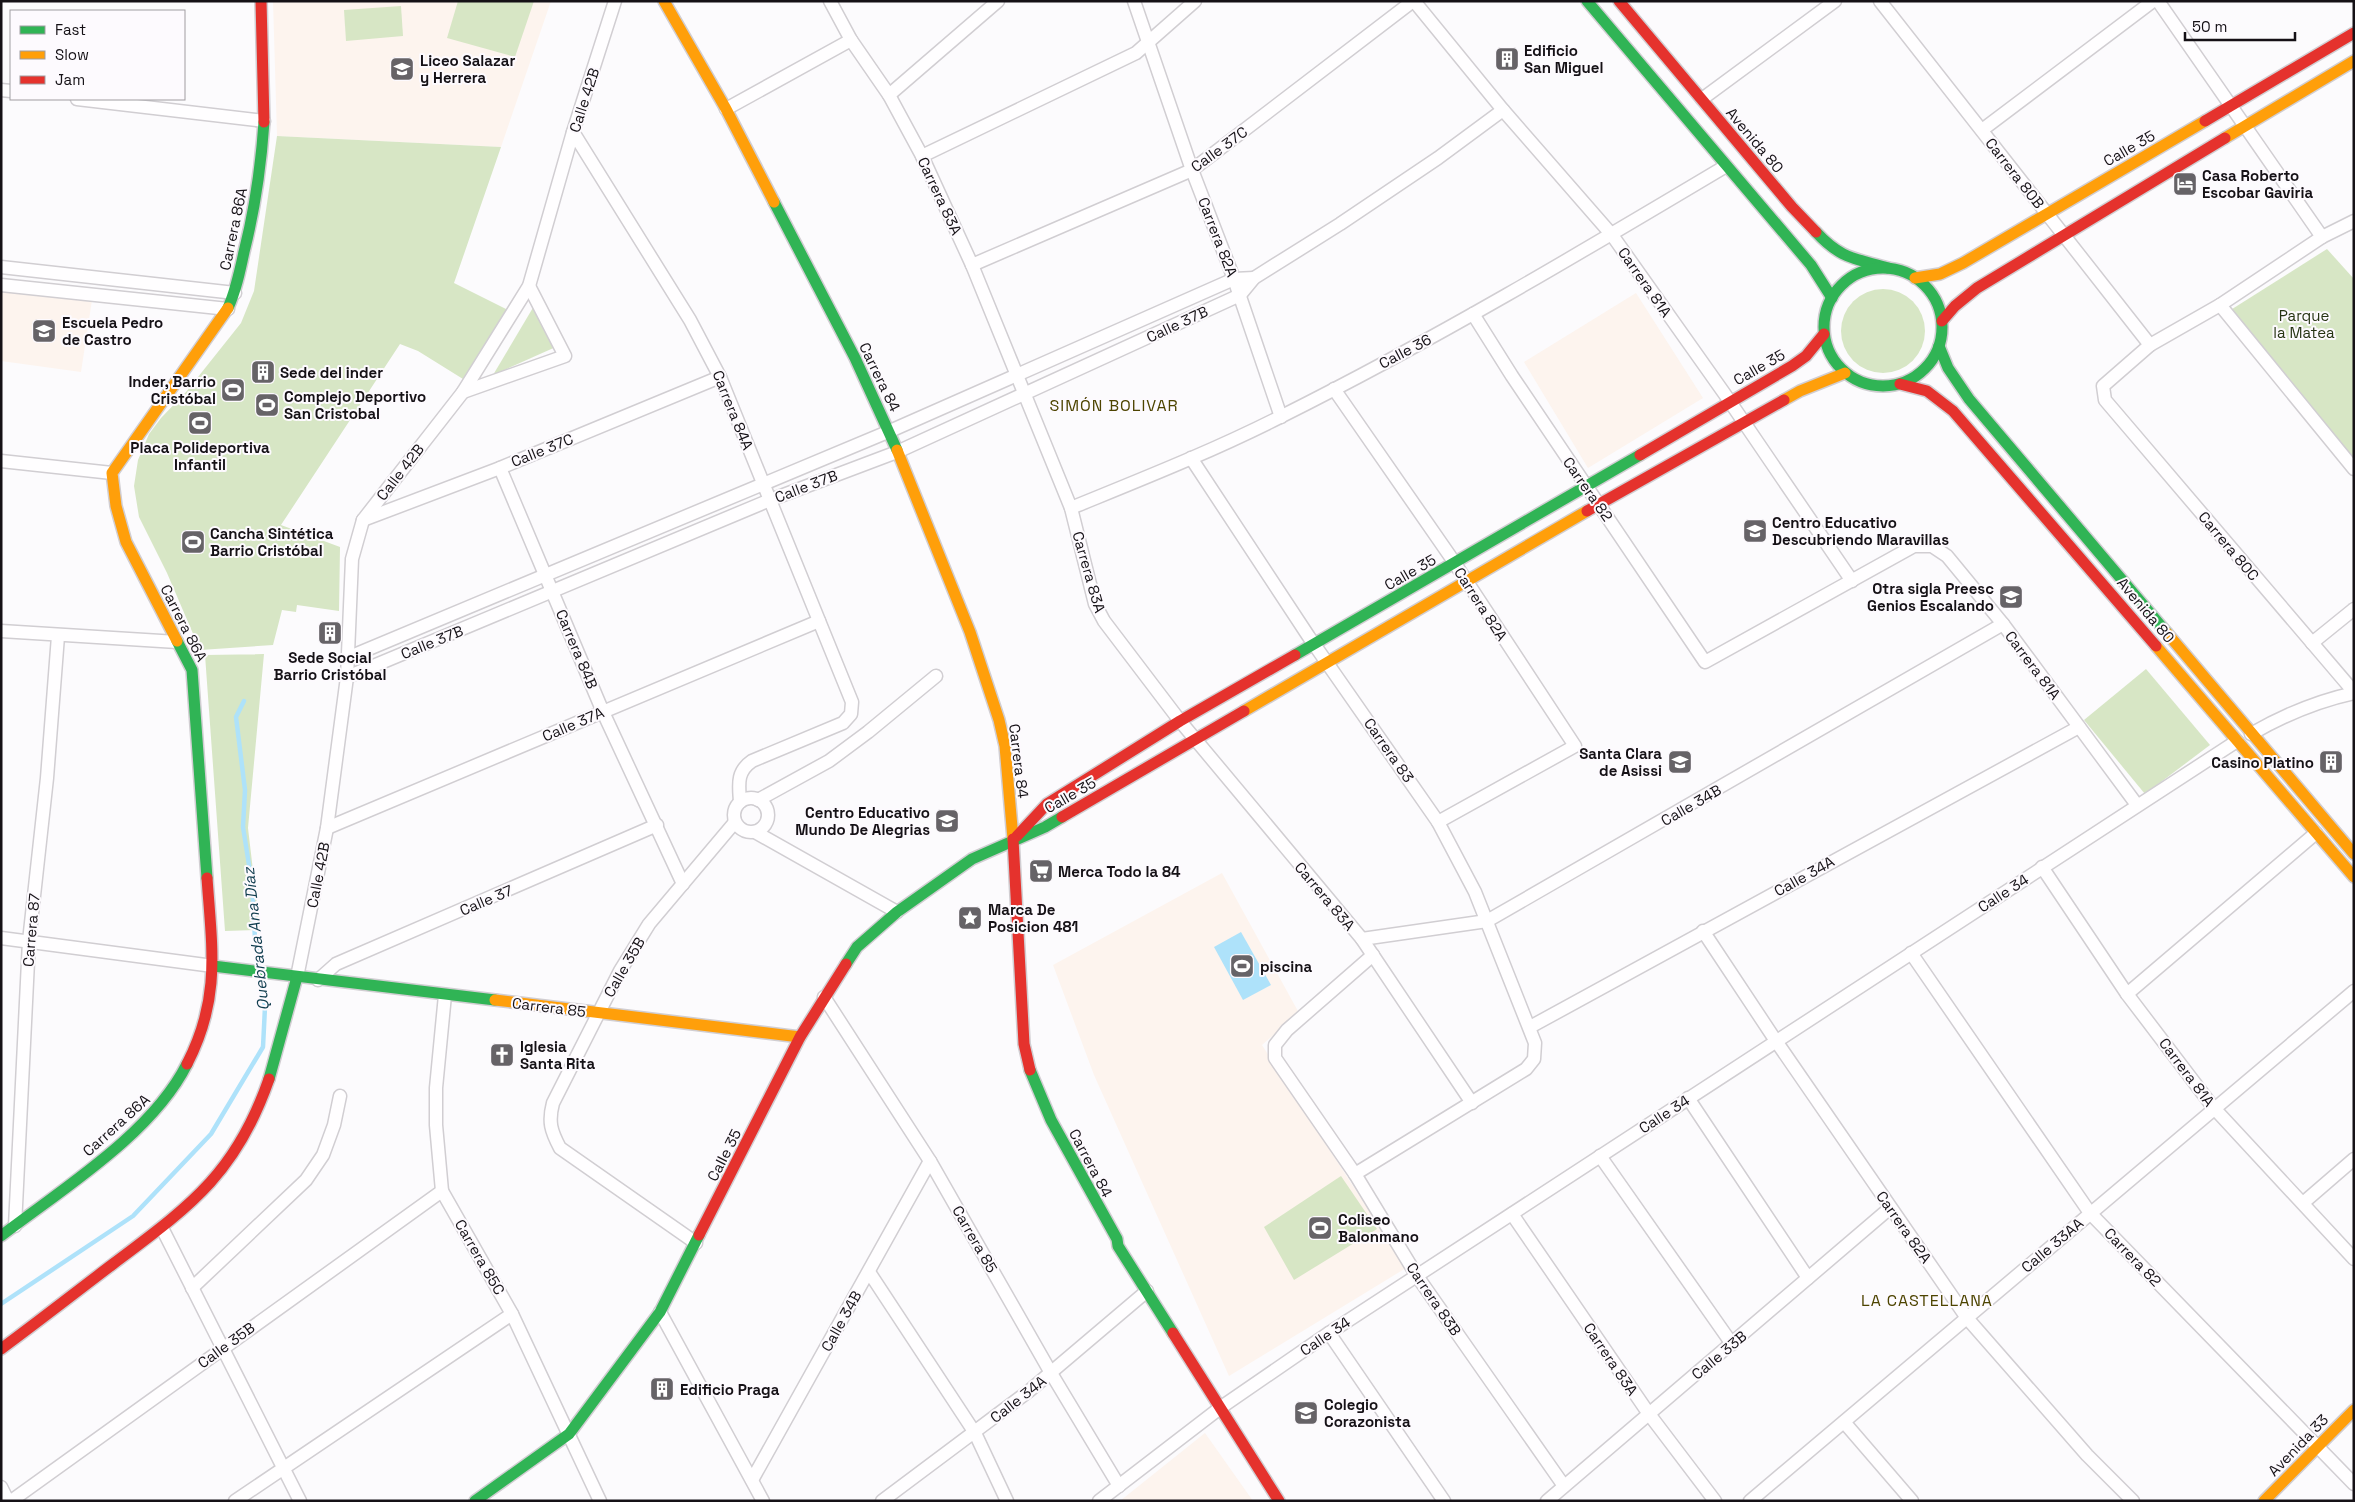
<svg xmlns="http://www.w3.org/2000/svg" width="2355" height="1502" viewBox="0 0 2355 1502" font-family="'Space Grotesk',sans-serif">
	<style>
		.education { fill: #fdf4ee }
		.green { fill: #d7e6c5 }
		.water { fill: #aee2fa }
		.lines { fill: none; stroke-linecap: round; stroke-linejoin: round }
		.stream { stroke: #aee2fa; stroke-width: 4.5 }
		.street-casing { stroke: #d1ced2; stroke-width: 15 }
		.fast-casing { stroke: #d1ced2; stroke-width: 14 }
		.slow-casing { stroke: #d1ced2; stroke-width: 14 }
		.jam-casing { stroke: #d1ced2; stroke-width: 14 }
		.street { stroke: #fffeff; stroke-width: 12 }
		.fast { stroke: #30b455; stroke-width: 11 }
		.slow { stroke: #ff9f0a; stroke-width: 11 }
		.jam { stroke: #e5322d; stroke-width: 11 }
		.labels { text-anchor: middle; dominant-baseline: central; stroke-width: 4; stroke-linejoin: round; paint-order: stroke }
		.poi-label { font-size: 15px; font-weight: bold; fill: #151116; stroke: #fdfafe; text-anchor: start }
		.street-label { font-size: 15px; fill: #151116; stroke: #fdfafe }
		.park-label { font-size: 15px; fill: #263413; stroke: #fdfafe }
		.neighbourhood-label { font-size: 16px; letter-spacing: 1px; fill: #4d4400; stroke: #fdfafe }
		.water-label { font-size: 16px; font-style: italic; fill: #113e4f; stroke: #fdfafe }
	</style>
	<rect width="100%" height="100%" fill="#fcfbfd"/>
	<g class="education">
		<polygon points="273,1 551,1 501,147 277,136"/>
		<polygon points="1,288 92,300 81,372 1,361"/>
		<polygon points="1636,293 1703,398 1588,468 1524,362"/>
		<polygon points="1222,873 1299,1013 1262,1045 1406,1268 1229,1376 1094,1075 1053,965"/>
		<polygon points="1205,1433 1253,1501 1120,1501"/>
	</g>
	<g class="green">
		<polygon points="458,1 534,1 515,57 447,38"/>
		<polygon points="401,6 403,36 346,41 344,10"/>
		<polygon points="277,136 501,147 454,283 508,310 463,379 418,351 400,344 281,525 340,547 339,611 297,605 296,612 282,610 273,645 200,650 167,573 139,517 134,486 138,460 149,434 161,418 186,392 241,323 254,291"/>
		<polygon points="2327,249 2354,279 2354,464 2229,311"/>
		<circle cx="1883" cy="331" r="42"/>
		<polygon points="534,306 558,346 493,375"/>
		<polygon points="264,654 248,828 260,930 225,931 205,655"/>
		<polygon points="2146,669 2210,745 2145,794 2084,720"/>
		<polygon points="1341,1176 1377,1229 1294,1280 1264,1227"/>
	</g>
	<polygon class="water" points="1241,932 1271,985 1243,1000 1214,947"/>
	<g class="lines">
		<g class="stream">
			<polyline points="244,701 236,717 245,790 243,827 252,884 255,939 259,967"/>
			<polyline points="1,1304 133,1216 211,1134 263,1047 265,1007 261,977"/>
		</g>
		<defs>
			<g id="street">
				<polyline points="830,1 851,40 889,95 922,156 972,265 1071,508 1095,604 1104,621 1180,721 1362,939 1472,1103"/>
				<polyline points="1134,1 1192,170 1234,279 1281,417"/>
				<polyline points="1414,1 1503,110 1612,235 1724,393 1852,581"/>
				<polyline points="1880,1 2150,345"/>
				<polyline points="2158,1 2322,237"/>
				<polyline points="1,90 11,91"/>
				<polyline points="889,95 998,1"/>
				<polyline points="77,99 264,121"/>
				<polyline points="1702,99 1835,1"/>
				<polyline points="726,109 851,40"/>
				<polyline points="1982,130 2153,1"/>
				<path d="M 573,132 L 690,320 L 720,377 L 852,702 L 851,714 L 843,723 L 752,761 C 736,772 739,785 740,802"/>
				<polyline points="922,156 1136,53 1195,1"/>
				<polyline points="2354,221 2322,237 2220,305 2150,345 2103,386 2105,400 2354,692"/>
				<polyline points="972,265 1192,170 1413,1"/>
				<polyline points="1,267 235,293"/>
				<polyline points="1,285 228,309"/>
				<polyline points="2220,305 2354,469"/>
				<polyline points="1473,314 1512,376 1705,662 1914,546 1932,546 1947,556 2003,624 2137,805"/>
				<polyline points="1334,389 1450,556 1575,746 1438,822"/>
				<polyline points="463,392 565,356 529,286"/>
				<polyline points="1191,458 1309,637 1438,822 1475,892 1535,1043 1534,1059 1526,1069 1355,1174"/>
				<polyline points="1,461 112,473"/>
				<polyline points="500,468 603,712 683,884"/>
				<path d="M 1071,508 C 1142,479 1213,451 1282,416 C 1434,340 1580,253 1726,166"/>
				<polyline points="363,520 500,468 720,377"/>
				<polyline points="1,631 177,642"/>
				<polyline points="2312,643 2354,609"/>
				<polyline points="347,658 890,431 1234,279 1254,278"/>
				<polyline points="347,677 770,500 897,452 1240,295 1254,278 1340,224 1438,158 1503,110"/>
				<path d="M 2251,734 C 2284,715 2317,701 2354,693"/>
				<circle cx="751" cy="815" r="17"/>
				<polyline points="758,800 829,761 868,732 936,676"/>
				<polyline points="327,828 819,621"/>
				<polyline points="755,832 897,912"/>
				<polyline points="2042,867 2127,994 2213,1107 2354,1259"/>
				<polyline points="1703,931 1776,1041 1967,1318 2087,1455 2133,1501"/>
				<polyline points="1,938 213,966"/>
				<polyline points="1362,939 1487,921 2003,624"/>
				<polyline points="1911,953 2090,1213 2354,1484"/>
				<polyline points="1373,955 1287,1030 1275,1045 1275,1058 1355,1174 1417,1276 1564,1486"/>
				<polyline points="297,977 327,828 347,677 352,559 363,520 463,392 529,286 573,132 615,1"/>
				<polyline points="318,980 336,964 657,825"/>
				<polyline points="2127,994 2316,833"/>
				<polyline points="445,995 436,1088 436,1125 442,1191 512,1314 600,1501"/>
				<polyline points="824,997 930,1161 1051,1373 1119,1486"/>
				<polyline points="1530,1027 2079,727"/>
				<polyline points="1688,1098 1808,1278"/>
				<polyline points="1600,1156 1732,1344"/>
				<polyline points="2303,1203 2354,1159"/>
				<polyline points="1512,1214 1649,1414 1715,1501"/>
				<polyline points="15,1226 29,941 47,778 58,636"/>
				<polyline points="162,1228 300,1501"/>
				<path d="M 696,1243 L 560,1148 C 551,1131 548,1122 553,1103 L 620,971 L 649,924 L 735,822"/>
				<polyline points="869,1272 975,1433 1007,1501"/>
				<polyline points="192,1288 306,1180 323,1155 334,1125 340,1096"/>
				<polyline points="660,1312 763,1501"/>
				<polyline points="1329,1333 1444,1501"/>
				<polyline points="1844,1422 1912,1501"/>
				<polyline points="752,1480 930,1161"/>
				<polyline points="1,1487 8,1501"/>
				<polyline points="11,1501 442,1191"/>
				<polyline points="235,1501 512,1314"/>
				<polyline points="882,1501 1029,1391 1147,1291"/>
				<polyline points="1099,1501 1220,1408 1329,1333 2237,741"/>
				<polyline points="1547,1501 1890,1208"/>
				<polyline points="1750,1501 2354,991"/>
			</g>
			<g id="fast">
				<polyline points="1587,1 1811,265 1832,298"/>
				<polyline points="774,202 855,358 897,450"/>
				<path d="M 1816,232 C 1841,259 1854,258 1888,268"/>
				<circle cx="1883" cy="327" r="59"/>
				<path d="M 228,308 C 236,290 240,271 244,252 C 255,209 261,166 264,122"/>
				<polyline points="1939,346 1948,368 1969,399 2167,633"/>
				<polyline points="177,641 192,670 207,878"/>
				<polyline points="1295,655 1640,455"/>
				<polyline points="846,964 857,947 897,912 972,859 1045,827 1062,817"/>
				<polyline points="213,966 495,1000"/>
				<polyline points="1030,1070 1051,1120 1117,1239 1118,1246 1173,1333"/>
				<polyline points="269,1079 297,977"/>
				<path d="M 1,1236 C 62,1189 152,1134 187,1064"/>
				<polyline points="475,1501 569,1434 660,1312 699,1235"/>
			</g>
			<g id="slow">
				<polyline points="664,1 726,109 774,202"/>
				<polyline points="2225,138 2354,61"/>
				<polyline points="1915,278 1940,274 1963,263 2205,121"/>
				<polyline points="1784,400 1800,391 1845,373"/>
				<polyline points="897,450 970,632 999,720 1005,746 1013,839"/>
				<polyline points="2167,633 2354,854"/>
				<polyline points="177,641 126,542 116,506 112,473 228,308"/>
				<polyline points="2156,646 2354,877"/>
				<polyline points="1244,711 1587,511"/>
				<polyline points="495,1000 800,1037"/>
				<polyline points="2264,1501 2354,1410"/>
			</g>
			<g id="jam">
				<polyline points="261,1 264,122"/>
				<polyline points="1619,1 1792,207 1816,232"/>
				<polyline points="2205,121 2354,33"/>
				<polyline points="1942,321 1955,306 1977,288 2225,138"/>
				<polyline points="1900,384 1927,391 1953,411 2156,646"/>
				<polyline points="1640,455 1792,366 1806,356 1824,334"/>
				<polyline points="1587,511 1784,400"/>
				<polyline points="1062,817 1244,711"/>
				<polyline points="1017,836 1047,804 1180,721 1295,655"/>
				<polyline points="1013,839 1024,1044 1030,1070"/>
				<path d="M 187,1064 C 221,998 212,949 207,878"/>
				<polyline points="699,1235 800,1037 846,964"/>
				<polyline points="1173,1333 1279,1501"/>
				<path d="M 1,1349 C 39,1321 76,1292 113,1264 C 190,1206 236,1174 269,1079"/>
			</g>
		</defs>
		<use href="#street" class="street-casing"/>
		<use href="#fast" class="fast-casing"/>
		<use href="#slow" class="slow-casing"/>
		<use href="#jam" class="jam-casing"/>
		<use href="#street" class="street"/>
		<use href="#fast" class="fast"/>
		<use href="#slow" class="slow"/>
		<use href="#jam" class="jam"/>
	</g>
	<defs>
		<symbol id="building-square" viewBox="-11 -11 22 22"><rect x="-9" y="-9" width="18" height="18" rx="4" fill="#666367" stroke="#fdfafe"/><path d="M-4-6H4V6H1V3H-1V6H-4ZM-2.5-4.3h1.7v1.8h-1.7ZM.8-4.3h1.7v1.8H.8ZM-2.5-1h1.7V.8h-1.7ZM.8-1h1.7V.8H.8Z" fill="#fff"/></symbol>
		<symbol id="school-square" viewBox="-11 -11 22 22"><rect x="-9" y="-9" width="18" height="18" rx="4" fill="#666367" stroke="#fdfafe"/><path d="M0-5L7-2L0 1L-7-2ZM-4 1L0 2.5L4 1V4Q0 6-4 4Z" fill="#fff"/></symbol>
		<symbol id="hotel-square" viewBox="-11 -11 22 22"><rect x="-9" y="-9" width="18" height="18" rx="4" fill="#666367" stroke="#fdfafe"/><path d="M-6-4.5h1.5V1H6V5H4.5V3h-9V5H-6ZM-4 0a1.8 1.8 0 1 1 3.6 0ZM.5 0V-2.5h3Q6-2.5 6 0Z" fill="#fff"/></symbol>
		<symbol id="stadium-square" viewBox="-11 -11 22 22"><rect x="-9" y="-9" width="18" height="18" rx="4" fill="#666367" stroke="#fdfafe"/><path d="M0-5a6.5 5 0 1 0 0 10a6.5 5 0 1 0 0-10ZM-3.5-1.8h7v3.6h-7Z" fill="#fff"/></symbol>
		<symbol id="supermarket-square" viewBox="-11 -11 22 22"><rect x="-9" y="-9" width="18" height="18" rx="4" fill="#666367" stroke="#fdfafe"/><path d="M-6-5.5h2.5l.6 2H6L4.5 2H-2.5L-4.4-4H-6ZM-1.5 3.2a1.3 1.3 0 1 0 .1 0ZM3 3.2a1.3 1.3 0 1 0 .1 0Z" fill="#fff"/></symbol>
		<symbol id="sight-square" viewBox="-11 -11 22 22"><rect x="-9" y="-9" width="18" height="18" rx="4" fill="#666367" stroke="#fdfafe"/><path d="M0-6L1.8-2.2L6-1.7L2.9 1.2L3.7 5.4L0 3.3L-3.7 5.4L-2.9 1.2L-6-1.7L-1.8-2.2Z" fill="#fff"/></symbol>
		<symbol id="church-square" viewBox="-11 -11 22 22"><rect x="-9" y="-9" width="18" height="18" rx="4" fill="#666367" stroke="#fdfafe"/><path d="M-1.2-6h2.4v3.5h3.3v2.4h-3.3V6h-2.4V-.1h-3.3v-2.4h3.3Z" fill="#fff"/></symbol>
		<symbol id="university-square" viewBox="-11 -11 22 22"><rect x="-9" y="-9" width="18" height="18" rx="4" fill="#666367" stroke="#fdfafe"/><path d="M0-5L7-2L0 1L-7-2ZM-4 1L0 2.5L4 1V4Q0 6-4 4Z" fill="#fff"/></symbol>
	</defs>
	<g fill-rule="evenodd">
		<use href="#building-square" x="1493" y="45" width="28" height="28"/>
		<use href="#school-square" x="388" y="55" width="28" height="28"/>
		<use href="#hotel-square" x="2171" y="170" width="28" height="28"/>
		<use href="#school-square" x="30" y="317" width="28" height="28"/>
		<use href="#building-square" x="249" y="358" width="28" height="28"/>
		<use href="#stadium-square" x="219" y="376" width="28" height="28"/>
		<use href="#stadium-square" x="253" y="391" width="28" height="28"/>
		<use href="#stadium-square" x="186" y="409" width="28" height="28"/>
		<use href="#school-square" x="1741" y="517" width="28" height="28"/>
		<use href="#stadium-square" x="179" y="528" width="28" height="28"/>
		<use href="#school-square" x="1997" y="583" width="28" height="28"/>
		<use href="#building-square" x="316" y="619" width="28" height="28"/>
		<use href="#school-square" x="1666" y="748" width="28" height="28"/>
		<use href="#building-square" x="2317" y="748" width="28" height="28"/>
		<use href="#school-square" x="933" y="807" width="28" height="28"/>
		<use href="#supermarket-square" x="1027" y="857" width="28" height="28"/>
		<use href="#sight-square" x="956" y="904" width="28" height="28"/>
		<use href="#stadium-square" x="1228" y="952" width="28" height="28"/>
		<use href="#church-square" x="488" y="1041" width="28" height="28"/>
		<use href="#stadium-square" x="1306" y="1214" width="28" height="28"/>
		<use href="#building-square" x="648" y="1375" width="28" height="28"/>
		<use href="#university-square" x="1292" y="1399" width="28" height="28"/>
	</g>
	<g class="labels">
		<g class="poi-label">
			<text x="1524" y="50">Edificio<tspan x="1524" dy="17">San Miguel</tspan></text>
			<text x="420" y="60">Liceo Salazar<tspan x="420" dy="17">y Herrera</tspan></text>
			<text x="2202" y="175">Casa Roberto<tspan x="2202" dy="17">Escobar Gaviria</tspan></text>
			<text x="62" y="322">Escuela Pedro<tspan x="62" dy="17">de Castro</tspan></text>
			<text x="280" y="372">Sede del inder</text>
			<text x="216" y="381" text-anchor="end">Inder, Barrio<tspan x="216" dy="17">Cristóbal</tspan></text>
			<text x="284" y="396">Complejo Deportivo<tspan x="284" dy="17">San Cristobal</tspan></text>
			<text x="200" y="447" text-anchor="middle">Placa Polideportiva<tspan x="200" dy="17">Infantil</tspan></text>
			<text x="1772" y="522">Centro Educativo<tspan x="1772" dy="17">Descubriendo Maravillas</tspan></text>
			<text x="210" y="533">Cancha Sintética<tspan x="210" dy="17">Barrio Cristóbal</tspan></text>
			<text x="1994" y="588" text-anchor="end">Otra sigla Preesc<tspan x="1994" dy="17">Genios Escalando</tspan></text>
			<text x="330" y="657" text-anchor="middle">Sede Social<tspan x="330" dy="17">Barrio Cristóbal</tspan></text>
			<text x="1662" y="753" text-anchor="end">Santa Clara<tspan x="1662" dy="17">de Asissi</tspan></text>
			<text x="2314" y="762" text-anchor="end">Casino Platino</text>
			<text x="930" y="812" text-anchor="end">Centro Educativo<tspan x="930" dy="17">Mundo De Alegrias</tspan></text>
			<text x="1058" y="871">Merca Todo la 84</text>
			<text x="988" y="909">Marca De<tspan x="988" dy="17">Posicion 481</tspan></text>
			<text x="1260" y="966">piscina</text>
			<text x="520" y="1046">Iglesia<tspan x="520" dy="17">Santa Rita</tspan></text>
			<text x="1338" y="1219">Coliseo<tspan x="1338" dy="17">Balonmano</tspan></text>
			<text x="680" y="1389">Edificio Praga</text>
			<text x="1324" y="1404">Colegio<tspan x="1324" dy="17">Corazonista</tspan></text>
		</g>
		<g class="street-label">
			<text transform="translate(584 100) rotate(-72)">Calle 42B</text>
			<text transform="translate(1755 140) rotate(50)">Avenida 80</text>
			<text transform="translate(2129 148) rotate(-30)">Calle 35</text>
			<text transform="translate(1219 149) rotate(-36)">Calle 37C</text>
			<text transform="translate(2015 173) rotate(52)">Carrera 80B</text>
			<text transform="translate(940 196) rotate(65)">Carrera 83A</text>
			<text transform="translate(233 229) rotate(-78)">Carrera 86A</text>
			<text transform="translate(1218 237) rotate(69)">Carrera 82A</text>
			<text transform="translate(1645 282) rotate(55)">Carrera 81A</text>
			<text transform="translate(1177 324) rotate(-25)">Calle 37B</text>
			<text transform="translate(1405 351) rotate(-28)">Calle 36</text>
			<text transform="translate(1759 367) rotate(-30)">Calle 35</text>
			<text transform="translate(880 377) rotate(64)">Carrera 84</text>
			<text transform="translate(733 410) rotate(68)">Carrera 84A</text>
			<text transform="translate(542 450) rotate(-22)">Calle 37C</text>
			<text transform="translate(400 472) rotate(-52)">Calle 42B</text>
			<text transform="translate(806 486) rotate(-21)">Calle 37B</text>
			<text transform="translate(1588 489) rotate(55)">Carrera 82</text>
			<text transform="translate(2229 546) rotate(50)">Carrera 80C</text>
			<text transform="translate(1089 572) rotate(74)">Carrera 83A</text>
			<text transform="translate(1410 572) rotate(-30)">Calle 35</text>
			<text transform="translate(1481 604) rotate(57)">Carrera 82A</text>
			<text transform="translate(2146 610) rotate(50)">Avenida 80</text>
			<text transform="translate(184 623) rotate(63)">Carrera 86A</text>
			<text transform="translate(432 642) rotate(-22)">Calle 37B</text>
			<text transform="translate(577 649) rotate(67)">Carrera 84B</text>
			<text transform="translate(2033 665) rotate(53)">Carrera 81A</text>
			<text transform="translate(573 724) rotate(-23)">Calle 37A</text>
			<text transform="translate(1389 750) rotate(55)">Carrera 83</text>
			<text transform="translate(1019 761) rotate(83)">Carrera 84</text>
			<text transform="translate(1070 795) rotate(-30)">Calle 35</text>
			<text transform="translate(1691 805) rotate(-30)">Calle 34B</text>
			<text transform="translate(318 875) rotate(-79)">Calle 42B</text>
			<text transform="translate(1804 876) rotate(-29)">Calle 34A</text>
			<text transform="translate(2003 893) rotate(-33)">Calle 34</text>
			<text transform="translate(1325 896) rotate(50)">Carrera 83A</text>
			<text transform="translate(486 900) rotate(-23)">Calle 37</text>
			<text transform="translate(31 930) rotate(-85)">Carrera 87</text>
			<text transform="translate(624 967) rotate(-60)">Calle 35B</text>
			<text transform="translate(549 1007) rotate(7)">Carrera 85</text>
			<text transform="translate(2187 1072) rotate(53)">Carrera 81A</text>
			<text transform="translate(1664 1114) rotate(-33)">Calle 34</text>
			<text transform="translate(116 1125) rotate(-42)">Carrera 86A</text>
			<text transform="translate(724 1155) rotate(-63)">Calle 35</text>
			<text transform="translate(1091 1163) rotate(62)">Carrera 84</text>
			<text transform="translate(1904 1227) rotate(55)">Carrera 82A</text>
			<text transform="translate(975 1239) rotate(60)">Carrera 85</text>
			<text transform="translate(2052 1245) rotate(-40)">Calle 33AA</text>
			<text transform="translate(480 1257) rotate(60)">Carrera 85C</text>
			<text transform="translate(2133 1257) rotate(46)">Carrera 82</text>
			<text transform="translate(1434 1299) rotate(56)">Carrera 83B</text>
			<text transform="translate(841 1321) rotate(-61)">Calle 34B</text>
			<text transform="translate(1325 1336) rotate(-34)">Calle 34</text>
			<text transform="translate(226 1345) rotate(-36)">Calle 35B</text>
			<text transform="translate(1719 1355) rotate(-40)">Calle 33B</text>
			<text transform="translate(1611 1359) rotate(56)">Carrera 83A</text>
			<text transform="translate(1018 1399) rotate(-38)">Calle 34A</text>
			<text transform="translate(2298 1445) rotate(-46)">Avenida 33</text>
		</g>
		<g class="park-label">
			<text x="2304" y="315">Parque<tspan x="2304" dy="17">la Matea</tspan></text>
		</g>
		<g class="neighbourhood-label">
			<text x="1114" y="405">SIMÓN BOLIVAR</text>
			<text x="1927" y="1300">LA CASTELLANA</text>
		</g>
		<g class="water-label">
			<text transform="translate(256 939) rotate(-96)">Quebrada Ana Díaz</text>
		</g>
	</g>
	<rect width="2355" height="1502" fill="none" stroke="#151116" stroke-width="5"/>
	<rect x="10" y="10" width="175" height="90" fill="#fdfafe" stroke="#a09da1"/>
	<rect x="20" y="26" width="25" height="8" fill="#30b455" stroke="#a09da1"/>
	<text x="55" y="35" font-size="15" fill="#151116">Fast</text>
	<rect x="20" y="51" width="25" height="8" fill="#ff9f0a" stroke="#a09da1"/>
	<text x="55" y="60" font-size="15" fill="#151116">Slow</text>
	<rect x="20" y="76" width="25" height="8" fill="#e5322d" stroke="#a09da1"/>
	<text x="55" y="85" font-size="15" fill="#151116">Jam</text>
	<path d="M2185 32v8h110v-8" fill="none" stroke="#151116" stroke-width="2.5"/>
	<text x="2192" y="32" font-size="15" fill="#151116" stroke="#fdfafe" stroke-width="4" paint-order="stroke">50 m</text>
</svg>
